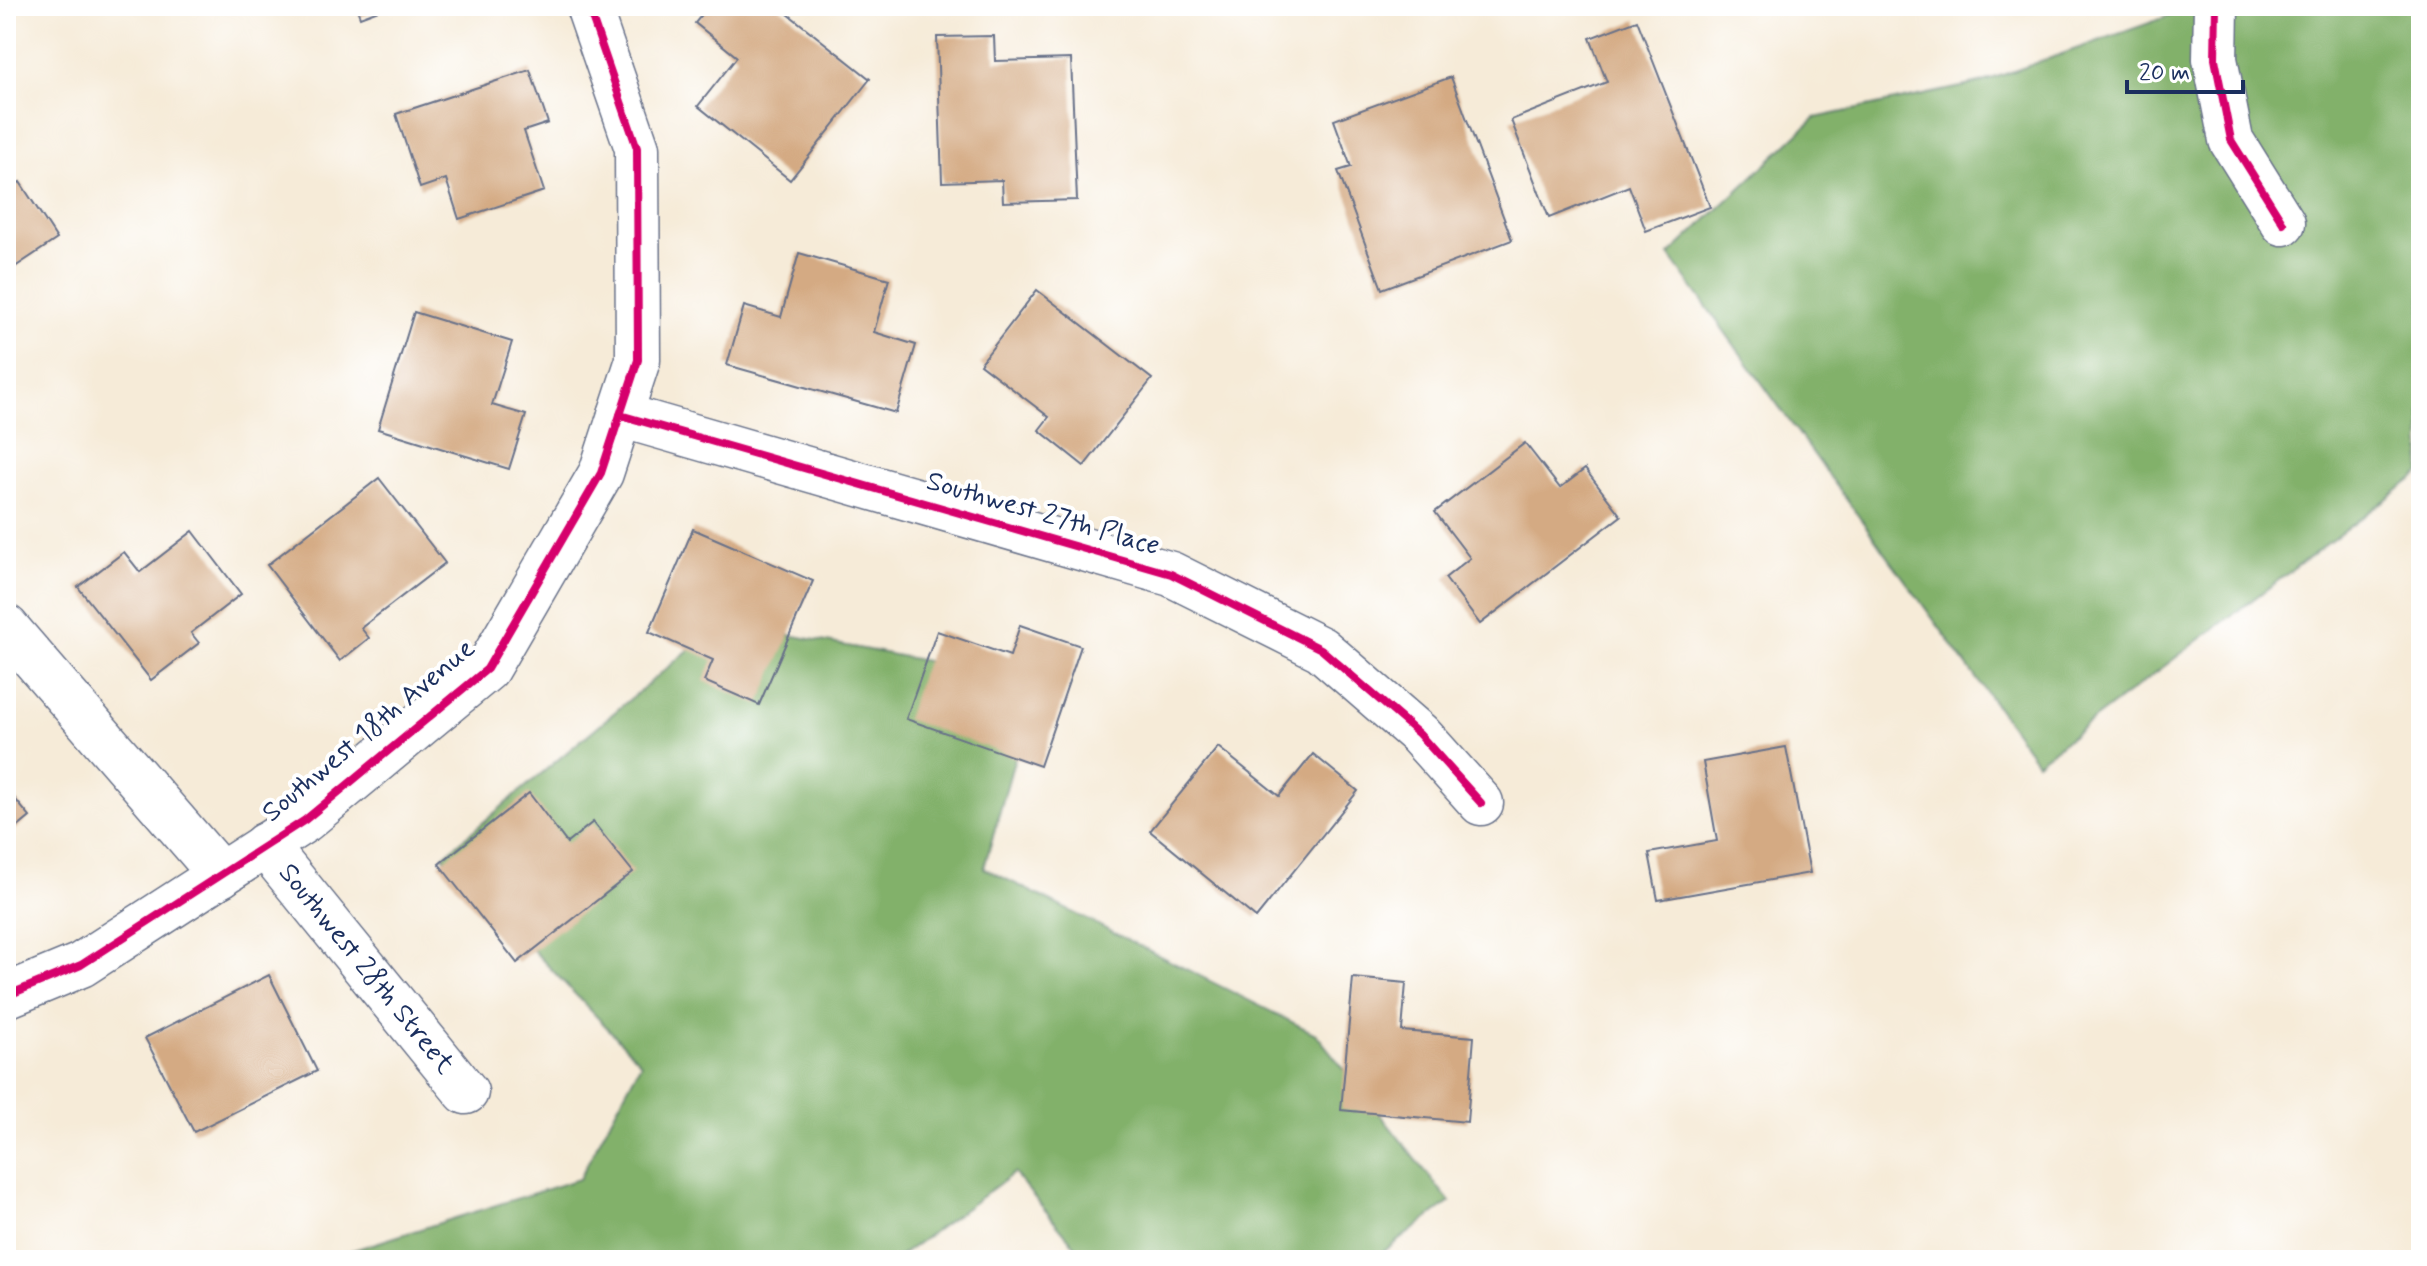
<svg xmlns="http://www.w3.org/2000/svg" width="2427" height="1266" viewBox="0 0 2427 1266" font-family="Mynerve,sans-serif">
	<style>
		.forest { fill: #82b16b; stroke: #4e7064; stroke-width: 2 }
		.building { fill: #d4aa83 }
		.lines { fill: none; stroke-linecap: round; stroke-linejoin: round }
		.minor-casing { stroke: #687189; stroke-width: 47 }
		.minor { stroke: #fff; stroke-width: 44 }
		.cycleway-casing { stroke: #fff; stroke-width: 13 }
		.cycleway { stroke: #d6006c; stroke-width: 8 }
		.labels { text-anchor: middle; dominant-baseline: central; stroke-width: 8; stroke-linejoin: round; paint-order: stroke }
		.street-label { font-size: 28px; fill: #1b2f5e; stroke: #fff }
	</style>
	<rect width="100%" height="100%" fill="#fff"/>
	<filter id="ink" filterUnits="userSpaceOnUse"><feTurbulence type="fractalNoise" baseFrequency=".0125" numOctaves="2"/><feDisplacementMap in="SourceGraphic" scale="16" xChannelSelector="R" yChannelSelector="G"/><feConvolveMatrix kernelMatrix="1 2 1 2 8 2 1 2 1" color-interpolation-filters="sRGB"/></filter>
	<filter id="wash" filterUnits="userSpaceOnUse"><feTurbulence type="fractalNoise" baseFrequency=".006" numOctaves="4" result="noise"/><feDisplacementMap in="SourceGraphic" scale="32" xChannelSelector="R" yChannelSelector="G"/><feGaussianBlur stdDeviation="1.8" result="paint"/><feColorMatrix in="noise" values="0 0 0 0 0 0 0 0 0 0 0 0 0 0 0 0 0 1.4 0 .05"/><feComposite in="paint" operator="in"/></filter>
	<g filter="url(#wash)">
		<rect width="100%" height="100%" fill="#f6ebd8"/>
		<g class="forest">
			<polygon points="2175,6 2421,6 2421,473 2037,762 1669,255 1815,118 1980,83 2172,15"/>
			<polygon points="722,622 1036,682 984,868 1316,1034 1450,1202 1372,1260 1087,1260 1014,1173 895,1260 322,1260 579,1179 641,1063 443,856"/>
		</g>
		<g id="blocks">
			<g class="building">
				<polygon points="356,6 389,6 360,17"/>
				<polygon points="709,6 778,6 870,79 790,180 698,106 737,57 695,23"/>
				<polygon points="1637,20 1710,207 1646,231 1629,186 1549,218 1511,120 1607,82 1590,38"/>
				<polygon points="994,36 995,61 1071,59 1077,200 1003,202 1002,180 942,182 937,37"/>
				<polygon points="530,70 548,123 524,131 544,191 459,219 446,179 420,188 396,114"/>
				<polygon points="1451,77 1512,240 1382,289 1338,171 1351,167 1334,120"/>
				<polygon points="20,182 57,239 6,273 6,191"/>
				<polygon points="799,253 889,279 874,332 916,345 896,413 727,365 744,306 781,317"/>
				<polygon points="1037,290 1152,379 1084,466 1039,430 1049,417 980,364"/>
				<polygon points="414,312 512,342 492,405 526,415 509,469 378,429"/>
				<polygon points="1525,443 1560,488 1585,469 1621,516 1480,624 1445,578 1470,558 1435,512"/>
				<polygon points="379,478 445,563 361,628 369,638 340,661 267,565"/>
				<polygon points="693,529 813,581 759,705 704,681 713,660 649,632"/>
				<polygon points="193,531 241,594 191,633 199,643 151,680 78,587 124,552 140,572"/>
				<polygon points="1020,625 1081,646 1040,766 906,719 937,631 1010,656"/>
				<polygon points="1218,747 1279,796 1313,754 1358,791 1256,918 1150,831"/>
				<polygon points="1786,747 1810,873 1658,900 1649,853 1717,841 1703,762"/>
				<polygon points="6,788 30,817 6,837"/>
				<polygon points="529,793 567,843 593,822 633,872 517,963 439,864"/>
				<polygon points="269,975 317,1071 194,1132 145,1038"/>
				<polygon points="1353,978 1406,983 1402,1031 1474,1037 1467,1122 1341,1110"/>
			</g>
		</g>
	</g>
	<g filter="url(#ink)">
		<use href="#blocks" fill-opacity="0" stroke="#687189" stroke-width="2"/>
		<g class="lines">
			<defs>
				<g id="minor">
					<polyline points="2216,6 2215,59 2231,140 2283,223"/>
					<polyline points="620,415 1171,574 1321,649 1419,734 1481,803"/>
					<polyline points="6,627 221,875"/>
					<polyline points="265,845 466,1092"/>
					<polyline points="6,996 81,965 305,820 487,669 601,473 638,360 637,148 588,6"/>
				</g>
			</defs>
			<use href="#minor" class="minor-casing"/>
			<use href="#minor" class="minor"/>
			<defs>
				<g id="cycleway">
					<polyline points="2216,6 2215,59 2231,140 2283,223"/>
					<polyline points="620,415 1171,574 1321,649 1419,734 1481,803"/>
					<polyline points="6,996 81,965 305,820 487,669 601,473 638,360 637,148 588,6"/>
				</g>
			</defs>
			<use href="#cycleway" class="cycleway-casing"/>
			<use href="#cycleway" class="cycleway"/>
		</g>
	</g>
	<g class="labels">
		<g class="street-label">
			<text transform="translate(1043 514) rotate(16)">Southwest 27th Place</text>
			<text transform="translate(369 731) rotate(-40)">Southwest 18th Avenue</text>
			<text transform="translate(366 969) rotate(51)">Southwest 28th Street</text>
		</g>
	</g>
	<rect width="2427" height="1266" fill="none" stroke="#fff" stroke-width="32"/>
	<path d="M2127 80v12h116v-12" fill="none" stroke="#1b2f5e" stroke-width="4"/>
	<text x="2139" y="80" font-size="24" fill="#1b2f5e" stroke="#ffffff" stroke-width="6" paint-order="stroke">20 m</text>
</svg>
